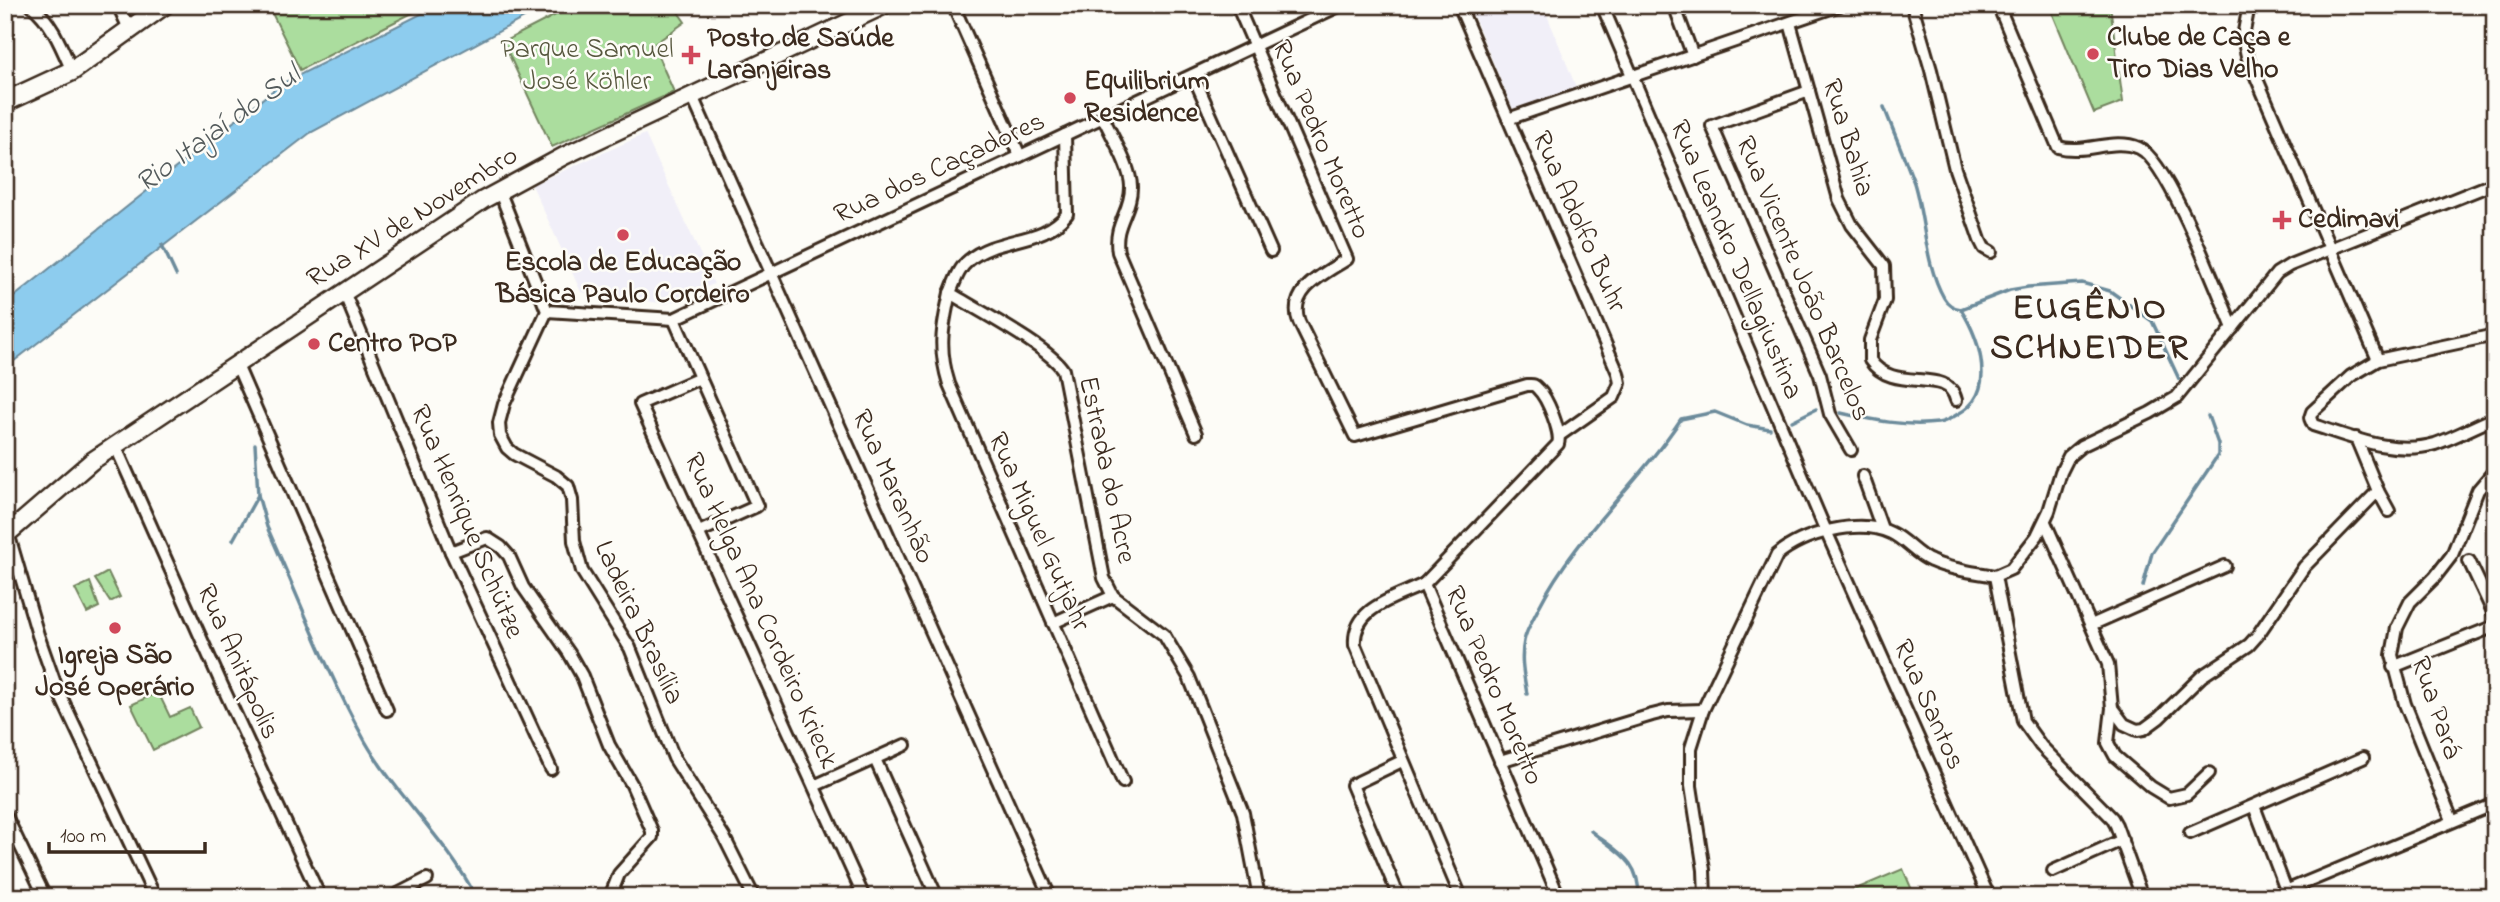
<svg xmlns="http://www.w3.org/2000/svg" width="2500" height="902" viewBox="0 0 2500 902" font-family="'Indie Flower',sans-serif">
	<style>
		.built { fill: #f1eff8 }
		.green { fill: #abdd9e; stroke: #73845e; stroke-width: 2 }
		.water { fill: #8dccee; stroke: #6c8b9b; stroke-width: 2 }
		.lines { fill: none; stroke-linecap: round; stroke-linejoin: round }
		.stream { stroke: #6c8b9b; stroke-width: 3.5 }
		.street-casing { stroke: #3b2a1e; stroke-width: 16 }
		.secondary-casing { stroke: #3b2a1e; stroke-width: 21 }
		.primary-casing { stroke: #3b2a1e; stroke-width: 23 }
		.street { stroke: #fdfcf7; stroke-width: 10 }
		.secondary { stroke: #fdfcf7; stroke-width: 16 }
		.primary { stroke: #fdfcf7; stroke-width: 18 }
		.poi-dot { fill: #d1495b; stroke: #fdfcf7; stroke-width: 2.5 }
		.labels { text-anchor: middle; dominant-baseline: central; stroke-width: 5; stroke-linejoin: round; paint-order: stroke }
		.poi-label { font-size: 28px; font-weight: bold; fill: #3b2a1e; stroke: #fdfcf7; text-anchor: start }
		.park-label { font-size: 28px; fill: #57573e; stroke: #fdfcf7 }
		.street-label { font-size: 28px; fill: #3b2a1e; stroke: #fdfcf7 }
		.water-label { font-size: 30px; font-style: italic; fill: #545b5c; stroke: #fdfcf7 }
		.district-label { font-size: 35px; font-weight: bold; letter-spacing: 2px; fill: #3b2a1e; stroke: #fdfcf7 }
	</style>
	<rect width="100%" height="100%" fill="#fdfcf7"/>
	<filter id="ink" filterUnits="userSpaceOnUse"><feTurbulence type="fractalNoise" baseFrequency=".0143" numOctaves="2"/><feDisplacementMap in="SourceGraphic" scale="14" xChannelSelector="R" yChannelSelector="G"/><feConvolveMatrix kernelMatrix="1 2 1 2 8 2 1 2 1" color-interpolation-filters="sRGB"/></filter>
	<g filter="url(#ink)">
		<g class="built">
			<polygon points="1469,5 1543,5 1576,87 1513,109"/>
			<polygon points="645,134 714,284 667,304 581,292 532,185"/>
		</g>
		<g class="green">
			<polygon points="268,5 428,5 300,70"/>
			<polygon points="575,5 673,5 685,22 653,45 674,92 552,147 503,42"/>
			<polygon points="2049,5 2110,5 2123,102 2094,113"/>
			<polygon points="108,572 120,597 110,602 95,579"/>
			<polygon points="90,582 99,607 87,613 75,589"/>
			<polygon points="158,692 170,717 190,708 199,727 153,750 131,705"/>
			<polygon points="1903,869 1915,897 1837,897"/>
		</g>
		<polygon class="water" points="439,5 548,5 310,133 5,368 5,304 281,84"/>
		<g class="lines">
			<g class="stream">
				<path d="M 1884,107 C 1894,133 1905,158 1914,183 C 1925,219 1925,265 1944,298 C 1948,305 1953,308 1961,309 L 2010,290 L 2028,287 L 2082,283 L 2110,291 L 2152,321 L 2179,379"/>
				<polyline points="162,245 176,275"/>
				<path d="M 1841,413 C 1873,420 1905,427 1938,423 C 1945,422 1952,418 1958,414 C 1998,393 1980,340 1961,309"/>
				<polyline points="1792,421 1816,409"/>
				<path d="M 258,495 L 267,527 C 299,598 327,673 365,741 C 397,797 447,840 476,897"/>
				<polyline points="233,540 258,495 255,444"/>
				<polyline points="2143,586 2152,553 2218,455 2218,444 2208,416"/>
				<path d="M 1527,694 C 1524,676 1520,659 1524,641 C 1526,630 1534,618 1539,607 C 1575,536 1638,484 1681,419 L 1715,412 L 1747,425 L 1770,429"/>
				<path d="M 1591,831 C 1618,853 1639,859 1639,897"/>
			</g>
			<defs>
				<g id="street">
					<path d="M 31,5 C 52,22 61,46 72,71"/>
					<polyline points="118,5 130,31"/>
					<polyline points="953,5 1020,156"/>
					<path d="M 1237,5 L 1347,259 C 1324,274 1287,290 1299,322 L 1355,436 L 1527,385 C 1533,385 1534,384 1538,389 C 1547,397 1562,433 1558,444 L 1424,584 L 1559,897"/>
					<polyline points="1459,5 1618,373 1620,383 1614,397 1560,435"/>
					<polyline points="1602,5 1822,522 1989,897"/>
					<polyline points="1674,5 1693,56"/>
					<polyline points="1912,5 1931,70 1955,169 1980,240 1984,248 1991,252"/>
					<path d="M 1998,5 L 2058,147 C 2084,155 2113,137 2139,148 C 2168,161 2218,293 2233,328"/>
					<polyline points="2249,5 2243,37 2247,56 2378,360"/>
					<path d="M 1790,23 L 1839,199 L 1852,225 L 1884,266 L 1885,300 L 1870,340 L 1870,360 C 1893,395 1948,365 1956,400"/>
					<polyline points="1193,75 1271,251"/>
					<polyline points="1809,91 1712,126 1820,375 1830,414 1851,450"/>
					<polyline points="692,96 1050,897"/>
					<path d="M 1103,117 C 1111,135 1132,169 1131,188 C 1131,212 1113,225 1118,252 L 1196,434"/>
					<polyline points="1508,119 1840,5"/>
					<path d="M 1065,135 L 1067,214 C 1043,245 997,236 969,260 C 959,268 955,281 950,293 C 977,310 1049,347 1063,370 L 1104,578 L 1113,596 L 1164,635 L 1189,677 L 1243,813 L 1259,897"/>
					<polyline points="499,190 547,311 504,404 499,423 500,435 507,448 514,454 556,476 568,486 572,500 574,541 582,571 630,648 674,758 724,837 754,897"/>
					<polyline points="344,292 451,552 551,769"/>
					<path d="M 950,293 C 942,328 938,349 949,384 L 1123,782"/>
					<polyline points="547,311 674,319 1341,5"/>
					<polyline points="674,319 757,506 699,532"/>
					<path d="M 2495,335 L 2378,360 L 2351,376 L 2312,412 L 2310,418 L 2313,425 C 2351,437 2394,456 2435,444 C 2455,437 2475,426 2495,418"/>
					<polyline points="236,363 387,710"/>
					<polyline points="700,378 640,404 864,897"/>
					<polyline points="115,445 221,683 320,897"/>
					<polyline points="1863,476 1882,529"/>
					<polyline points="2378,491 2389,511"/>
					<polyline points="2045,522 2108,664 2112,708 2108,743 2115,756 2151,787 2169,798 2187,794 2209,773"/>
					<polyline points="8,533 38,635 56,686 155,897"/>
					<polyline points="451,552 487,538 501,547 509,556 523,587 569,653 582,676 609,745 632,785 652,831 652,837 619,874 610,897"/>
					<polyline points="2469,561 2495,616"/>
					<polyline points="1995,576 2023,721 2041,746 2112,818 2116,825 2142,897"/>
					<path d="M 1424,584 C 1396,598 1352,607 1355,645 L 1461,897"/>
					<polyline points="1053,623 1113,596"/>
					<polyline points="2091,625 2225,566"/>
					<polyline points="2393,667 2495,626"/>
					<polyline points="2112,708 2124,724 2137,730 2144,729 2159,718 2202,676 2249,645 2257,636 2304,567 2378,491 2356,438"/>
					<polyline points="875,759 937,897"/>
					<polyline points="1500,761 1652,715 1668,711 1703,710"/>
					<polyline points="814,786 905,745"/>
					<polyline points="2254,806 2286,890"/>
					<polyline points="5,814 45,897"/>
					<polyline points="2452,820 2405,704 2392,655 2397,628 2410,602 2435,577 2452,555 2478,490 2495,470"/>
					<polyline points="2190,833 2363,758"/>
					<polyline points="2053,871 2122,840"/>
					<polyline points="392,897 427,879"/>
					<polyline points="1399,897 1352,785 1402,761"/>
					<path d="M 1705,897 L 1704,870 L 1691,786 L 1691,748 L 1703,710 L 1777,555 C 1803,533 1859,518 1891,533 C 1906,540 1916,555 1931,561 C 1951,570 1974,572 1995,576 L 2011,569 L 2037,536 L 2049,511 L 2061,472 L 2069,456 L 2081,446 L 2150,413 L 2177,397 L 2277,273 L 2290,265 L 2495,183"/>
					<polyline points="2271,897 2495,804"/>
				</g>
				<polyline id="secondary" points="5,536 92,461 483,200 564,156 885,5"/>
				<polyline id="primary" points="5,102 72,71 164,5"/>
			</defs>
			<use href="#street" class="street-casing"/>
			<use href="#secondary" class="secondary-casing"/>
			<use href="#primary" class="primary-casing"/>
			<use href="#street" class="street"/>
			<use href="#secondary" class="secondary"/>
			<use href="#primary" class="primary"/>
		</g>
	</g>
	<g class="poi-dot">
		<circle cx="2093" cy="54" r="7"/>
		<path d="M687.5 44.5h7v7h7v7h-7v7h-7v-7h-7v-7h7z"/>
		<circle cx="1070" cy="98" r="7"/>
		<path d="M2278.5 209.5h7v7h7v7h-7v7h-7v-7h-7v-7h7z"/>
		<circle cx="623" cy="235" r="7"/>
		<circle cx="314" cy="344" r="7"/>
		<circle cx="115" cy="628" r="7"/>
	</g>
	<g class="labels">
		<g class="poi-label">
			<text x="2107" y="38">Clube de Caça e<tspan x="2107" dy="32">Tiro Dias Velho</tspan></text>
			<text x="707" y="39">Posto de Saúde<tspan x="707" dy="32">Laranjeiras</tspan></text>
			<text x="1084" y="82">Equilibrium<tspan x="1084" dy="32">Residence</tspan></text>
			<text x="2298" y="220">Cedimavi</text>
			<text x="623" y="263" text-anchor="middle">Escola de Educação<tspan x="623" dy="32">Básica Paulo Cordeiro</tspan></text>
			<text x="328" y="344">Centro POP</text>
			<text x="115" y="656" text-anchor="middle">Igreja São<tspan x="115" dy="32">José Operário</tspan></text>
		</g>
		<g class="park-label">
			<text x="587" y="50">Parque Samuel<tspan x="587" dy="32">José Köhler</tspan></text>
		</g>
		<g class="street-label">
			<text transform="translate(1847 138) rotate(73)">Rua Bahia</text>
			<text transform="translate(1320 140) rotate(67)">Rua Pedro Moretto</text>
			<text transform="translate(940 169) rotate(-25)">Rua dos Caçadores</text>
			<text transform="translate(413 218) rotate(-32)">Rua XV de Novembro</text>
			<text transform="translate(1578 222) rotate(66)">Rua Adolfo Buhr</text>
			<text transform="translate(1735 260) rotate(67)">Rua Leandro Dellagiustina</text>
			<text transform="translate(1802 279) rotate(67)">Rua Vicente João Barcelos</text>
			<text transform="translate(1106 470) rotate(78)">Estrada do Acre</text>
			<text transform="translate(892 487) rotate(66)">Rua Maranhão</text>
			<text transform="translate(466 522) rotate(67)">Rua Henrique Schütze</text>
			<text transform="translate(1038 532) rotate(66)">Rua Miguel Gutjahr</text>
			<text transform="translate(760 611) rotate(66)">Rua Helga Ana Cordeiro Krieck</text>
			<text transform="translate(638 623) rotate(65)">Ladeira Brasília</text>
			<text transform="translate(237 662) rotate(66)">Rua Anitápolis</text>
			<text transform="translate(1493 686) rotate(67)">Rua Pedro Moretto</text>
			<text transform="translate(1928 705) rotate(66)">Rua Santos</text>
			<text transform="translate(2435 708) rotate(71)">Rua Pará</text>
		</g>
		<g class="water-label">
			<text transform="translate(219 130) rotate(-36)">Rio Itajaí do Sul</text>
		</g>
		<g class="district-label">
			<text x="2090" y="309">EUGÊNIO<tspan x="2090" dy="40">SCHNEIDER</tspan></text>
		</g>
	</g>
	<rect width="2500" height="902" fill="none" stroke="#fdfcf7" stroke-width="28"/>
	<rect x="14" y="14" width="2472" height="874" fill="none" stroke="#3b2a1e" stroke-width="2.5" filter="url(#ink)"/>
	<path d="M49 842v10h156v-10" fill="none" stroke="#3b2a1e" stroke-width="3.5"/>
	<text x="60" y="842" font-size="21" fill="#3b2a1e" stroke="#fdfcf7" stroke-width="5" paint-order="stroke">100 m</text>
</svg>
